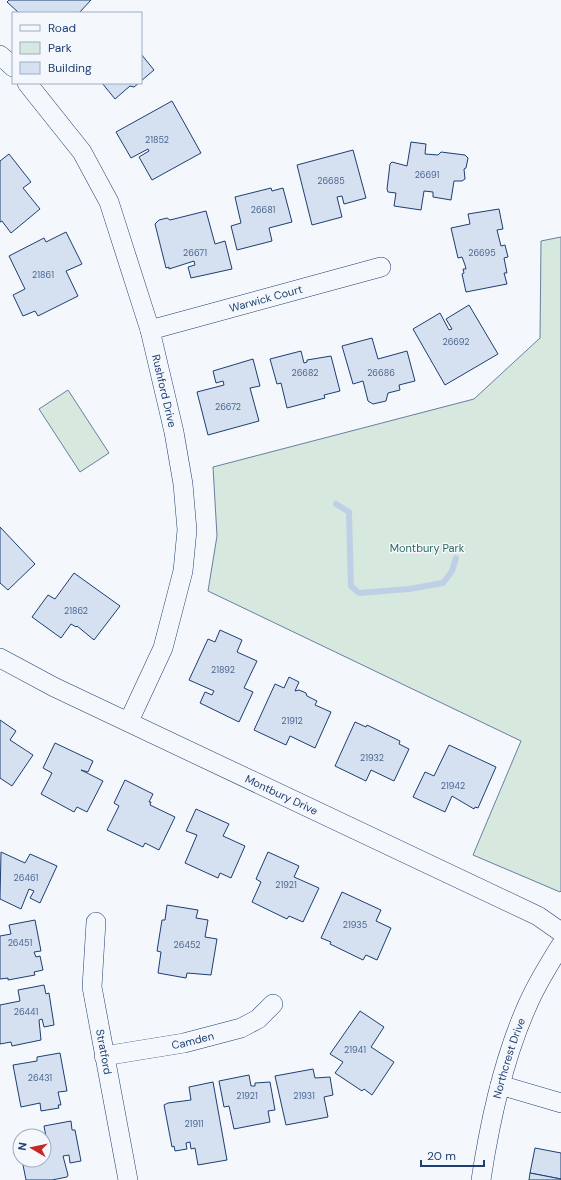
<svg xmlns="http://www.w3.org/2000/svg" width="561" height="1180" viewBox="0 0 561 1180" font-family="'DM Sans',sans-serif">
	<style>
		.green { fill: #d7e8df; stroke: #687fa3 }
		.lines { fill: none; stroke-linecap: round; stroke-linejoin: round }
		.stream { stroke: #bed0e5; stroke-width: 6 }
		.building { fill: #d5e0f0; stroke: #1d3f73 }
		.street-casing { stroke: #1d3f73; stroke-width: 20 }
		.street { stroke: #f4f7fb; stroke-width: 19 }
		.labels { text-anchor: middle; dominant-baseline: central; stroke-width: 3; stroke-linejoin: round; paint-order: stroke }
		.number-label { font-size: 9px; fill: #4b6792 }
		.street-label { font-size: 11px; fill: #1d3f73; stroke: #f4f7fb }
		.park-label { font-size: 11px; fill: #2c6c60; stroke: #f4f7fb }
	</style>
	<rect width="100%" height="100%" fill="#f4f7fb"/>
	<g class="green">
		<polygon points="561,237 561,891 560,892 473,855 521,741 208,591 217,536 213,467 474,399 540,338 541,241"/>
		<polygon points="68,390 109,453 80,472 39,409"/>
	</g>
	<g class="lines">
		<polyline class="stream" points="336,504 349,512 351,586 359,593 409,589 443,583 452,571 456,558"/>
	</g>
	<g class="building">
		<polygon points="9,0 91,0 79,13 19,13 7,2"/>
		<polygon points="141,54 154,70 141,81"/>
		<polygon points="102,83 139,83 134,87 130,86 115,99"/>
		<polygon points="172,101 201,153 152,180 139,157 149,151 148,149 131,158 116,132"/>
		<polygon points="411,142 426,144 425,154 438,155 441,152 465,155 468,158 466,168 464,169 465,179 462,181 454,181 451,200 433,197 433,192 424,191 421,210 394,206 396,193 388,192 387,189 390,164 392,162 407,166"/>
		<polygon points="353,150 366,198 344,204 342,196 337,197 342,217 312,225 297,165"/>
		<polygon points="9,154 31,182 23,188 40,209 11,233 2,221 0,222 0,161"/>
		<polygon points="271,188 272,191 283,188 292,222 269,228 272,241 237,250 231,226 241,223 235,197"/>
		<polygon points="499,209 503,229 497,230 501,246 505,245 508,257 504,258 507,273 504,273 507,284 466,292 462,274 464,273 463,269 466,269 465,265 462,257 458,258 451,228 470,224 468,214"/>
		<polygon points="206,211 215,244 225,241 232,269 191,278 188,267 195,265 194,261 169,269 169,267 166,268 155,224 159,220 167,218 170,220"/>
		<polygon points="66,232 82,264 66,271 78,296 38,316 35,311 23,316 13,295 25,289 9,256 44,238 46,242"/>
		<polygon points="469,305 498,354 445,385 413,329 440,313 449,330 452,329 446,319"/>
		<polygon points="372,338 378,359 407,351 415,381 399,385 400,390 388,393 386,401 373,404 368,401 363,381 353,384 342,346"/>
		<polygon points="301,351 304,363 307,362 307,360 331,356 340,391 324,395 325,398 287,408 281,383 277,384 270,359"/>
		<polygon points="253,359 260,386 250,388 259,421 208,435 197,392 224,385 223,381 216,383 213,371"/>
		<polygon points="0,527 35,564 8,590 0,583"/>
		<polygon points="74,573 120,606 94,640 77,626 76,627 71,624 61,638 32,617 48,595 55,599"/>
		<polygon points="220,630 242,640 237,652 257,661 244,688 253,692 239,722 200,703 205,692 212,695 214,691 189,680 208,639 215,642"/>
		<polygon points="289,677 299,682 295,691 299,690 306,693 307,696 317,701 315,705 331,712 315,748 290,736 286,745 254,730 275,684 284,688"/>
		<polygon points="0,720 16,731 10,740 33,755 12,786 0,778"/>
		<polygon points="355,722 366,727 367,725 400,741 399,744 409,749 394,781 371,770 366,781 335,766"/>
		<polygon points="55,743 93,761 88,772 81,770 103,781 87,812 77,807 74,812 41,794 52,773 43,768"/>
		<polygon points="449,745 496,767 478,808 475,807 474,809 452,796 445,812 413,797 425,772 434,776"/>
		<polygon points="125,780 153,794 149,802 151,802 150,805 175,817 159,850 145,843 143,847 107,830 119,806 114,803"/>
		<polygon points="196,809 229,824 223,836 245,846 231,878 220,873 218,878 185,863 197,835 186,831"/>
		<polygon points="1,852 25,863 30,854 57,866 40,903 30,898 34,891 29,889 21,909 0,899"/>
		<polygon points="268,852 299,866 294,877 319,888 303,922 289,916 287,919 252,902 261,882 256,879"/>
		<polygon points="342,892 381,910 376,921 391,928 377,960 366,955 363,960 330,944 331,942 321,938"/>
		<polygon points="167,905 198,910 196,918 208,920 205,937 217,939 211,975 187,973 186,978 158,973 161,952 157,951 162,920 165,920"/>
		<polygon points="35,920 41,951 34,952 36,957 40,956 43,970 34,972 35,975 8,980 8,978 0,979 0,936 11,934 9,925"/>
		<polygon points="44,985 46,994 49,993 54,1025 44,1027 42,1019 39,1020 41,1040 12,1046 11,1042 0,1044 0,1005 20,1001 18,990"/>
		<polygon points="360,1011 384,1027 371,1047 394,1062 372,1095 364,1089 362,1091 335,1073 343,1062 330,1054"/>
		<polygon points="60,1053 67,1091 58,1092 61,1105 58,1105 59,1108 41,1111 40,1103 21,1107 13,1065 37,1061 37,1057"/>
		<polygon points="313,1069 315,1078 330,1077 333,1095 324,1097 328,1117 286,1125 275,1076"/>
		<polygon points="249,1075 251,1086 255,1086 255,1083 270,1082 275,1110 268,1111 270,1122 234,1129 229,1106 224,1107 219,1081"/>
		<polygon points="213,1082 227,1160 198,1165 195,1148 191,1149 190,1142 186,1143 187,1149 175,1151 174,1146 172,1147 164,1105 168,1103 191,1100 189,1087"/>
		<polygon points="71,1121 72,1130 75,1130 81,1161 70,1163 69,1155 63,1156 68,1175 67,1177 52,1180 26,1180 22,1160 44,1160 44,1137 46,1137 44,1126"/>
		<polygon points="535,1148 561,1153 561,1179 530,1173"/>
		<polygon points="530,1173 561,1179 561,1180 529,1180"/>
	</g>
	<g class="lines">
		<defs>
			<g id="street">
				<polyline points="0,55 13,67"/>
				<path id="s1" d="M 27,83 L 82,152 L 109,202 L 150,330 L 174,432 L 183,484 L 187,530 L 183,571 L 163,648 L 129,721"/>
				<path id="s2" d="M 150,330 L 381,267"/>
				<path id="s3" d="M 0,658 L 54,687 L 538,916 L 561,932"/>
				<path id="s4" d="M 96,922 L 92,987 L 128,1180"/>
				<path id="s5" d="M 104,1056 L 184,1043 L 241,1028 L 258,1019 L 273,1004"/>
				<polyline points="500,1085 561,1103"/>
				<path id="s6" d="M 481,1180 C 490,1120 503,1059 528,1004 C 537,983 549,964 561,945"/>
			</g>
		</defs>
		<use href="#street" class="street-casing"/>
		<use href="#street" class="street"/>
	</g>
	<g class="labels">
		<g class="number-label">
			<text x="157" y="140">21852</text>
			<text x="427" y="175">26691</text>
			<text x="331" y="181">26685</text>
			<text x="263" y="210">26681</text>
			<text x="195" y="253">26671</text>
			<text x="482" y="253">26695</text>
			<text x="43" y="275">21861</text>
			<text x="456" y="342">26692</text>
			<text x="305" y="373">26682</text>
			<text x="381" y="373">26686</text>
			<text x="228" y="407">26672</text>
			<text x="76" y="611">21862</text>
			<text x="223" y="670">21892</text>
			<text x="292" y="721">21912</text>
			<text x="372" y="758">21932</text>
			<text x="453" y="786">21942</text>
			<text x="26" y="878">26461</text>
			<text x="286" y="885">21921</text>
			<text x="355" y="925">21935</text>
			<text x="20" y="943">26451</text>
			<text x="187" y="945">26452</text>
			<text x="26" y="1012">26441</text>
			<text x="355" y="1050">21941</text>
			<text x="40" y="1078">26431</text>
			<text x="247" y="1096">21921</text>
			<text x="304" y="1096">21931</text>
			<text x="194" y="1124">21911</text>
		</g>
		<g class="street-label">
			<text stroke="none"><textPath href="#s2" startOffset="120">Warwick Court</textPath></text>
			<text stroke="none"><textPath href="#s1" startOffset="342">Rushford Drive</textPath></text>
			<text stroke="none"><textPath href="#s3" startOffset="313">Montbury Drive</textPath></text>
			<text stroke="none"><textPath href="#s5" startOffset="90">Camden</textPath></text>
			<text stroke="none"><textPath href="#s4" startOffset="131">Stratford</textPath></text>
			<text stroke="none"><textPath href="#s6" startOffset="125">Northcrest Drive</textPath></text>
		</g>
		<g class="park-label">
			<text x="427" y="548">Montbury Park</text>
		</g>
	</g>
	<rect x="12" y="12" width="130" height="72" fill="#f4f7fb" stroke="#9eadc5"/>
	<rect x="20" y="25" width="20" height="6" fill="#f4f7fb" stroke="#9eadc5"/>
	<text x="48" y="32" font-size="12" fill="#1d3f73">Road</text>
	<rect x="20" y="42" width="20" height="12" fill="#d7e8df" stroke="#9eadc5"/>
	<text x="48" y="52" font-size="12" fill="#1d3f73">Park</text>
	<rect x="20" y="62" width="20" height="12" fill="#d5e0f0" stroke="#9eadc5"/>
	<text x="48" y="72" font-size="12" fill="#1d3f73">Building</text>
	<g transform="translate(32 1148) rotate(279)"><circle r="19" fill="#f4f7fb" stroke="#9eadc5"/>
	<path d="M0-3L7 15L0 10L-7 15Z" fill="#c62828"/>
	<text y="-6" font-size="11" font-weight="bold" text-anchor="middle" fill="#1d3f73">N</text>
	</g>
	<path d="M421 1160v6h63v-6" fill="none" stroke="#1d3f73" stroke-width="2"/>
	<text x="427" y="1160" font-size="12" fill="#1d3f73" stroke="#f4f7fb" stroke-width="3" paint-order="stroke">20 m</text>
</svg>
